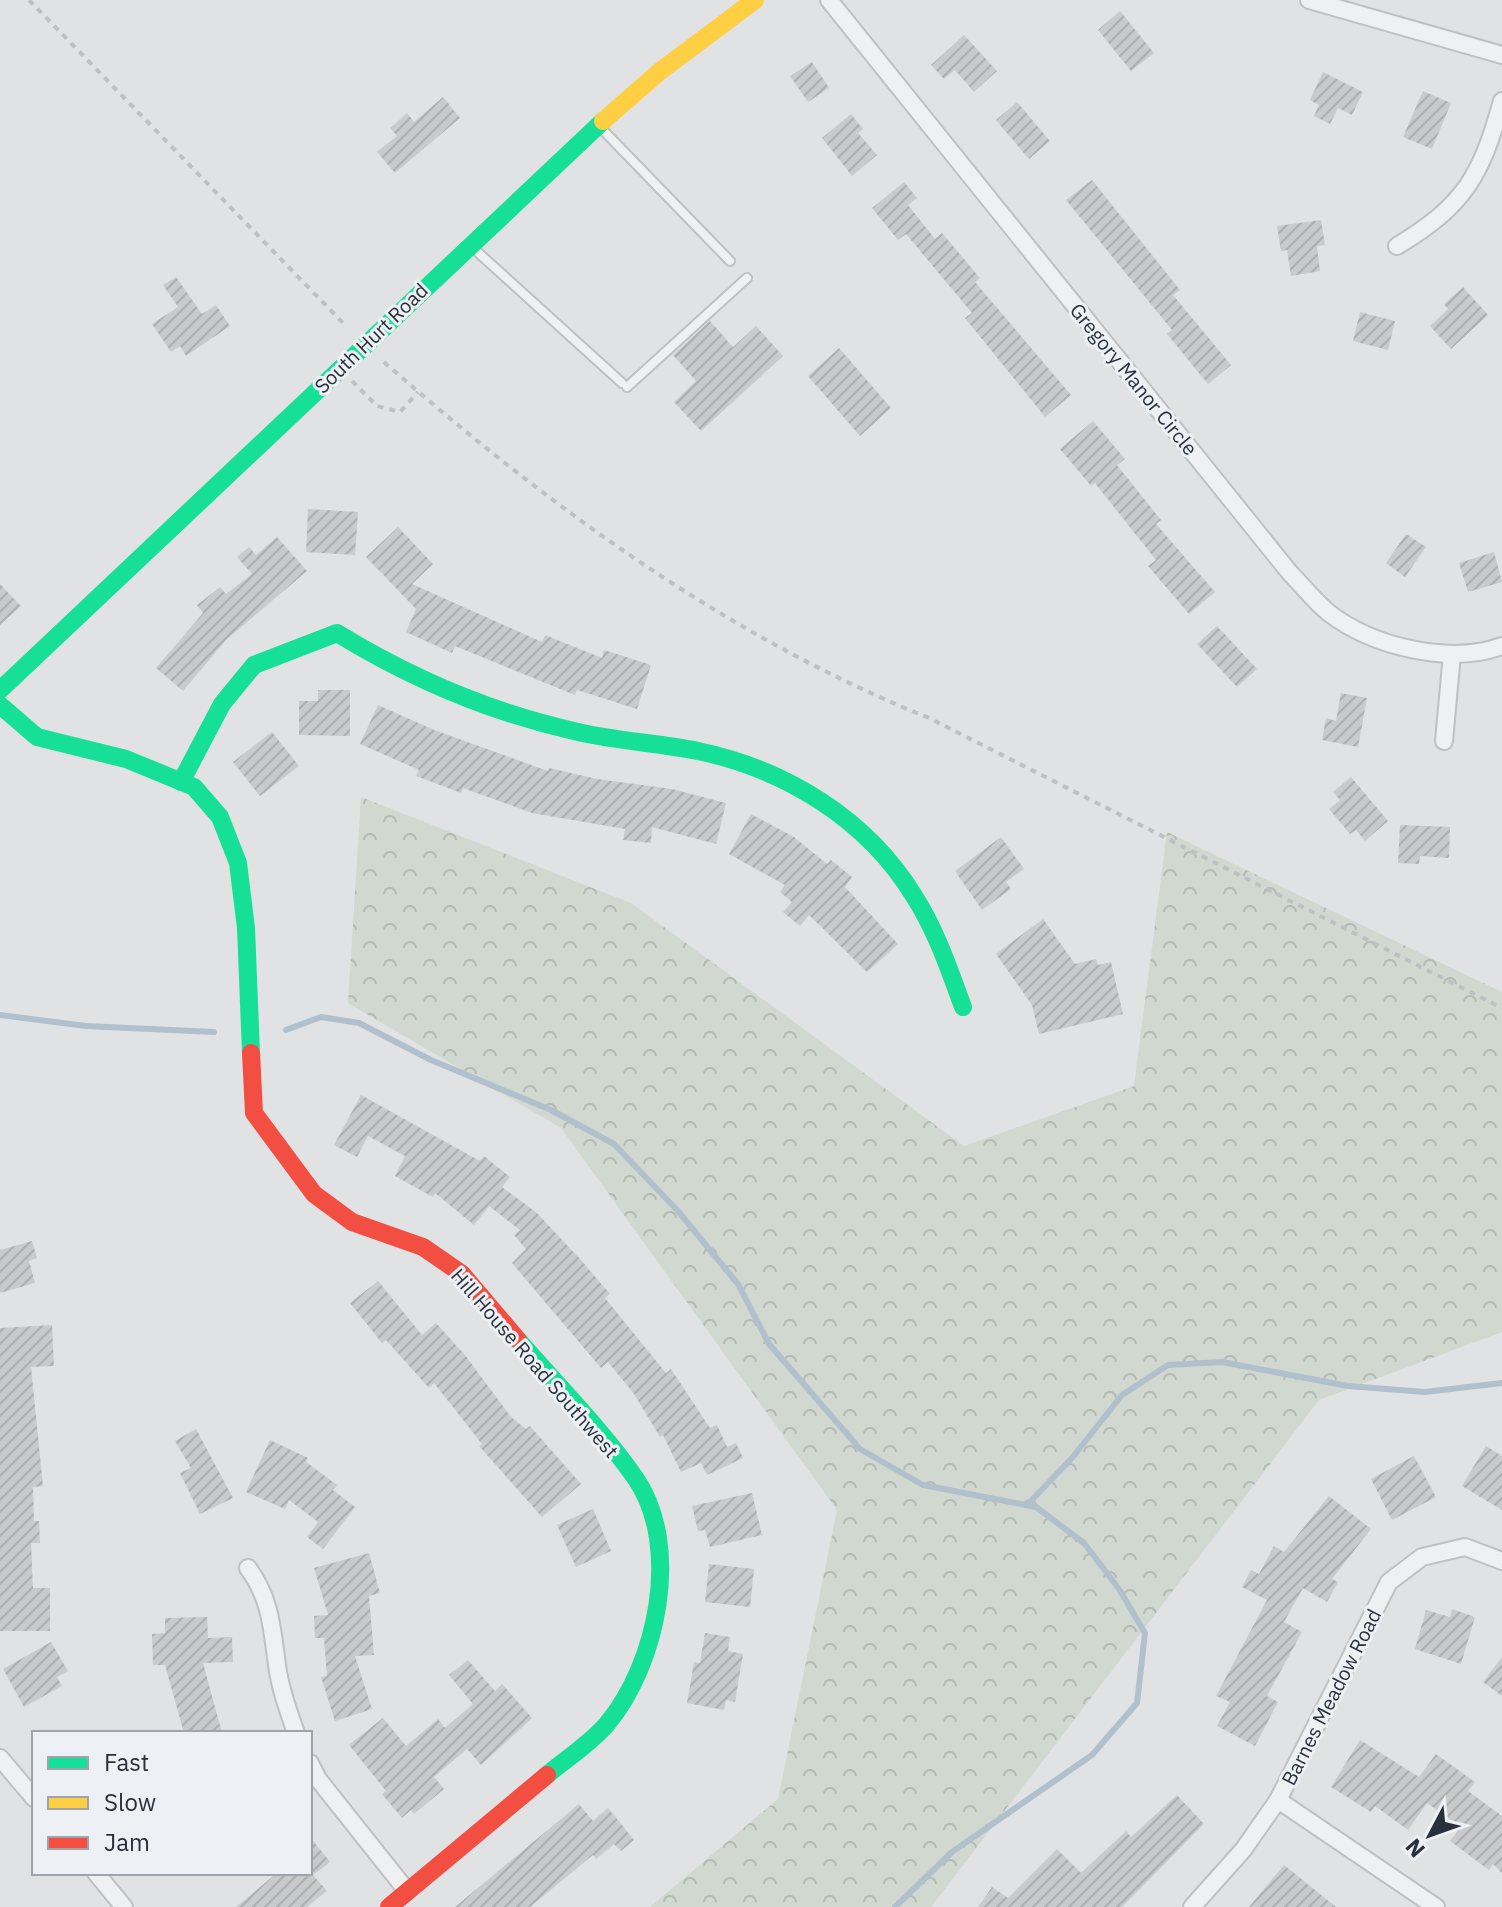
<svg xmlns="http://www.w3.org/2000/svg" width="1502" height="1907" viewBox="0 0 1502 1907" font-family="'IBM Plex Sans',sans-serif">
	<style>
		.forest { fill: url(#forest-crowns) }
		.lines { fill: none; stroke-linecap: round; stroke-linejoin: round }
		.stream { stroke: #b0c0cd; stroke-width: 6 }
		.building { fill: url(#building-hatch) }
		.lane-casing { stroke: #bec0c2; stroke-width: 12 }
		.street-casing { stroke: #bec0c2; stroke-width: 20 }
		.path { stroke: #bec1c3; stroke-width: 4; stroke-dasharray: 6 6; stroke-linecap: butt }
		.lane { stroke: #eff0f1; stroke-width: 8 }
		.street { stroke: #eff0f1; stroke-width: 16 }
		.fast { stroke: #16e098; stroke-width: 18 }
		.slow { stroke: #ffcf43; stroke-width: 18 }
		.jam { stroke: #f24e42; stroke-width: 18 }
		.labels { text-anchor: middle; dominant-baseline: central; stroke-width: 6; stroke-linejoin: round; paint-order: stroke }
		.street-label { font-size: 20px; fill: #28313b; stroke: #edf0f4 }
	</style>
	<defs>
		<pattern id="forest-crowns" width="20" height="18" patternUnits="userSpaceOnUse" patternTransform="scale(2)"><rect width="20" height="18" fill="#d1d8d0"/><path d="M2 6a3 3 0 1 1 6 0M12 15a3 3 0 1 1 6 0" fill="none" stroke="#b3bab4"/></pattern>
		<pattern id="building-hatch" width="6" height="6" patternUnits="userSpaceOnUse" patternTransform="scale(2)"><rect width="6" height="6" fill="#c8cacc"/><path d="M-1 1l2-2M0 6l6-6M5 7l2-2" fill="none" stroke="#acaeb0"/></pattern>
	</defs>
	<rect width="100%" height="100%" fill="#e0e2e4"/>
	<polygon class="forest" points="361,797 631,903 964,1146 1134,1086 1167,832 1502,992 1502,1332 1319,1400 931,1907 650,1907 778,1799 837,1510 561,1128 348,1003"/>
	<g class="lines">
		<g class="stream">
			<polyline points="0,1015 86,1026 214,1032"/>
			<polyline points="286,1030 321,1017 359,1023 431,1060 551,1110 614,1144 677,1210 738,1284 769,1344 860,1449 923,1485 1036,1507 1084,1543 1119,1589 1145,1633 1137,1703 1092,1755 952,1852 895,1907"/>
			<polyline points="1028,1504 1072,1458 1122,1395 1168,1365 1222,1362 1348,1386 1425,1392 1502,1383"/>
		</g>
	</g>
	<g class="building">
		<polygon points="1120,11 1154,53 1131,71 1098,30"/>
		<polygon points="964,35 997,71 974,92 955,70 944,79 931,65"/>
		<polygon points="812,62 829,88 808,102 790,76"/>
		<polygon points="1323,72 1363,92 1352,115 1338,108 1330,124 1314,116 1319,105 1310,100"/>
		<polygon points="1423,91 1451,103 1432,149 1403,137"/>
		<polygon points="443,97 460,118 395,173 377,152 397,136 390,128 407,113 414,122"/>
		<polygon points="1017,102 1050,141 1029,159 996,120"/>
		<polygon points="851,114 863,129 858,133 877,155 852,176 822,138"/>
		<polygon points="1092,180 1180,290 1173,295 1231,365 1208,384 1167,334 1172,330 1066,200"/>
		<polygon points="904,182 917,198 908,205 935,239 942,233 980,278 975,282 1071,395 1045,417 965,318 972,313 906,234 898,240 872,208"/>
		<polygon points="1321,220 1325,245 1317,246 1320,271 1291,276 1287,250 1281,251 1277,226"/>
		<polygon points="176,277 202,314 216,305 230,326 186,356 180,346 171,352 152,324 178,307 163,285"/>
		<polygon points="1463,287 1488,315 1451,349 1430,326 1448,309 1444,304"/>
		<polygon points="1360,312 1395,321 1388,350 1353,341"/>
		<polygon points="710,321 733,347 756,326 783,356 701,431 674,402 696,381 673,355"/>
		<polygon points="839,348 891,408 860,436 808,376"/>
		<polygon points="1093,421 1125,459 1117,465 1161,520 1156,524 1215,592 1189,614 1148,566 1156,560 1095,483 1091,486 1060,449"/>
		<polygon points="308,509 358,512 355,555 306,552"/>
		<polygon points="398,527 433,564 412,584 542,642 545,635 602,658 604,650 651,665 637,709 577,690 575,695 455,646 452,653 406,632 416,609 366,557"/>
		<polygon points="1406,534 1426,547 1405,577 1386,563"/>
		<polygon points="277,537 307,571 226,640 183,691 156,668 203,613 197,605 220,587 226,594 252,574 237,557 249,547 256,555"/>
		<polygon points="1494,552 1502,582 1468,592 1459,563"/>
		<polygon points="0,584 21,606 0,625"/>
		<polygon points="1217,626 1257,669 1237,687 1197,644"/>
		<polygon points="318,690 350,690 350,736 299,735 299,701 318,701"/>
		<polygon points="1341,693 1367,698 1358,747 1322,740 1326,718 1336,721"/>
		<polygon points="378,705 434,730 548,771 549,768 597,779 672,789 726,803 716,844 652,827 651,843 623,840 625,829 532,813 463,788 461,793 416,776 419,770 360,744"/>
		<polygon points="272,732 299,766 260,796 233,762"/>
		<polygon points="1351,777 1388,821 1365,841 1356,830 1350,834 1329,809 1340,800 1333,792"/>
		<polygon points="751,814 794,837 827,864 831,860 852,877 845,887 898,944 867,972 809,915 800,926 783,912 792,902 780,892 785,885 729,854"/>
		<polygon points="1400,825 1450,827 1449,858 1420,856 1419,864 1398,863"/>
		<polygon points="1001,837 1024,869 1006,882 1011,889 982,910 955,871"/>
		<polygon points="1043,919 1075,964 1096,959 1098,965 1111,962 1123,1014 1039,1034 1032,1005 996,954"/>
		<polygon points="361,1095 480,1161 484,1156 510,1177 502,1187 537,1213 580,1259 610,1294 605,1298 666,1373 671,1369 710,1428 717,1425 727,1447 736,1443 743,1458 707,1475 701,1463 681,1472 663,1435 660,1437 634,1394 608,1362 601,1368 512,1263 526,1249 514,1235 520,1230 489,1206 474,1225 435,1193 433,1197 395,1176 405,1156 368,1136 357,1157 334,1145"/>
		<polygon points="32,1241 37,1258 29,1261 35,1283 0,1293 0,1250"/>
		<polygon points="378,1281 422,1335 436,1323 465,1355 511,1417 526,1429 530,1426 581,1484 542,1517 479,1446 482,1444 434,1383 429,1388 386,1340 382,1343 350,1303"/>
		<polygon points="52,1325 54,1366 31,1367 43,1486 33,1487 34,1521 39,1521 40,1543 31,1543 33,1588 50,1588 50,1631 0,1631 0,1328"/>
		<polygon points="196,1429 233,1498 200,1514 180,1473 191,1468 175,1441"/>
		<polygon points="270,1440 308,1458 306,1462 337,1485 333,1490 355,1507 323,1549 307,1537 318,1522 289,1500 285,1509 246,1492"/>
		<polygon points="1486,1446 1502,1456 1502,1510 1462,1486"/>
		<polygon points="1414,1456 1436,1497 1392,1520 1371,1479"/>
		<polygon points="752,1493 762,1535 710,1547 705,1530 698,1531 692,1506"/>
		<polygon points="1329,1496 1371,1529 1332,1579 1338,1582 1327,1602 1303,1588 1284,1622 1302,1632 1267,1696 1278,1702 1255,1746 1217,1726 1230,1702 1216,1696 1267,1600 1242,1587 1251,1570 1259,1574 1274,1546 1284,1552"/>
		<polygon points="593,1509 611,1551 576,1567 557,1525"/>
		<polygon points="369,1553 380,1593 369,1596 374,1655 355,1656 372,1709 335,1721 321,1677 327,1676 324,1638 315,1638 314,1616 328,1615 314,1568"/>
		<polygon points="709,1564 754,1569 750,1607 705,1602"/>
		<polygon points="1452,1609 1475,1617 1461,1664 1415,1649 1426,1610 1450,1617"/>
		<polygon points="207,1617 208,1638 232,1637 233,1662 203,1663 222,1733 184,1733 165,1665 153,1665 152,1634 165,1633 165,1618"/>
		<polygon points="705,1633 730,1637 728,1651 743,1654 735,1702 726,1700 724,1710 687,1703 694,1662 700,1663"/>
		<polygon points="51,1642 68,1671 57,1677 62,1686 24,1707 3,1669"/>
		<polygon points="1502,1657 1502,1696 1483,1682"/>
		<polygon points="468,1660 495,1691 502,1684 532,1718 481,1765 467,1749 434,1777 444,1789 414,1814 411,1810 402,1818 382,1794 386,1791 349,1745 383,1718 406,1746 438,1719 445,1728 473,1704 449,1675"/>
		<polygon points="1360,1740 1419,1777 1436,1754 1475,1782 1468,1791 1502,1816 1502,1873 1493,1864 1489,1870 1450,1841 1461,1827 1427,1803 1408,1830 1375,1806 1371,1812 1331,1787"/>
		<polygon points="1177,1795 1204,1824 1122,1907 978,1907 992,1887 1008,1898 1057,1849 1081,1873 1126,1831 1131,1837"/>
		<polygon points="579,1804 593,1821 608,1808 634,1840 621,1851 614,1844 596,1859 593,1855 530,1907 455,1907"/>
		<polygon points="310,1837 330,1862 313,1875 327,1891 307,1907 236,1907 277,1873 310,1873"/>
		<polygon points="1284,1865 1336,1907 1249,1907"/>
	</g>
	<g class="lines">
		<defs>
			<g id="lane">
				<polyline points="600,127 730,261"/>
				<polyline points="472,247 622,383"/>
				<polyline points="627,387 747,278"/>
			</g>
			<g id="street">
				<path d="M 829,0 L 1290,573 C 1303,586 1315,602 1329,613 C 1373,647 1450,665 1502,646"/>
				<polyline points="1309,0 1502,55"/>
				<path d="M 1397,246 C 1465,205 1481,176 1502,101"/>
				<polyline points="1444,741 1452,654"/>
				<path d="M 248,1568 C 271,1599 272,1629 277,1665 C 280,1688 288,1710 296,1733"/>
				<polyline points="0,1758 34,1798"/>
				<polyline points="310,1763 318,1779 407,1891"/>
				<polyline points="1278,1800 1436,1907"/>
				<polyline points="96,1873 124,1907"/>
				<polyline points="1192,1907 1243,1850 1278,1800 1389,1582 1422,1557 1465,1547 1502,1561"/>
			</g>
		</defs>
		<use href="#lane" class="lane-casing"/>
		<use href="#street" class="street-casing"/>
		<g class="path">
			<polyline points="29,0 345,325"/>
			<path d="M 384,362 C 547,505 727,637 929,718 L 1502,1008"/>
			<polyline points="352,381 377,406 400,412 418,392"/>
		</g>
		<use href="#lane" class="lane"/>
		<use href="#street" class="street"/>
		<g class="fast">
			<polyline points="0,690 603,121"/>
			<polyline points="0,705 37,737 126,759 194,787 220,817 238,863 246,928 251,1053"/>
			<path d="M 181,782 L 222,704 L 254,665 L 337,633 C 412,679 492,713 578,732 C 617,741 658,743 698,751 C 785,769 867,819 914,896 C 936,930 949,969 963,1007"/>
			<path d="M 518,1340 C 556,1384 603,1431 636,1479 C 682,1547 657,1664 607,1724 C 591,1743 566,1759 547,1775"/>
		</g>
		<polyline class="slow" points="603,121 659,72 755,0"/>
		<g class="jam">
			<polyline points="251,1053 254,1113 314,1194 352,1222 423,1247 462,1274 518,1340"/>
			<polyline points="389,1907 547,1775"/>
		</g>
	</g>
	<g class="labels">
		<g class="street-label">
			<text transform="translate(371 338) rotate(-44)">South Hurt Road</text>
			<text transform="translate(1134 379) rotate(51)">Gregory Manor Circle</text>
			<text transform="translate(535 1363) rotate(49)">Hill House Road Southwest</text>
			<text transform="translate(1331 1697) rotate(-63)">Barnes Meadow Road</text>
		</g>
	</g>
	<rect x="32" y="1731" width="280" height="144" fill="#edf0f4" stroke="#9ea4aa" stroke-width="2"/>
	<rect x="48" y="1757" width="40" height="12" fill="#16e098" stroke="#9ea4aa" stroke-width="2"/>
	<text x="104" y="1771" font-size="24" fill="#28313b">Fast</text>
	<rect x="48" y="1797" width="40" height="12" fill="#ffcf43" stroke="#9ea4aa" stroke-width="2"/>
	<text x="104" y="1811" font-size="24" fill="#28313b">Slow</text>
	<rect x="48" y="1837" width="40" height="12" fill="#f24e42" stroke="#9ea4aa" stroke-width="2"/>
	<text x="104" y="1851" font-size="24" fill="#28313b">Jam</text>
	<g transform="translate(1430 1835) rotate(229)" stroke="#edf0f4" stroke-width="6" paint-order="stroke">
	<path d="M0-6L14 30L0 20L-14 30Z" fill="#28313b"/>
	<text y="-12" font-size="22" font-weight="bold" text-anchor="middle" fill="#28313b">N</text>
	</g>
</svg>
